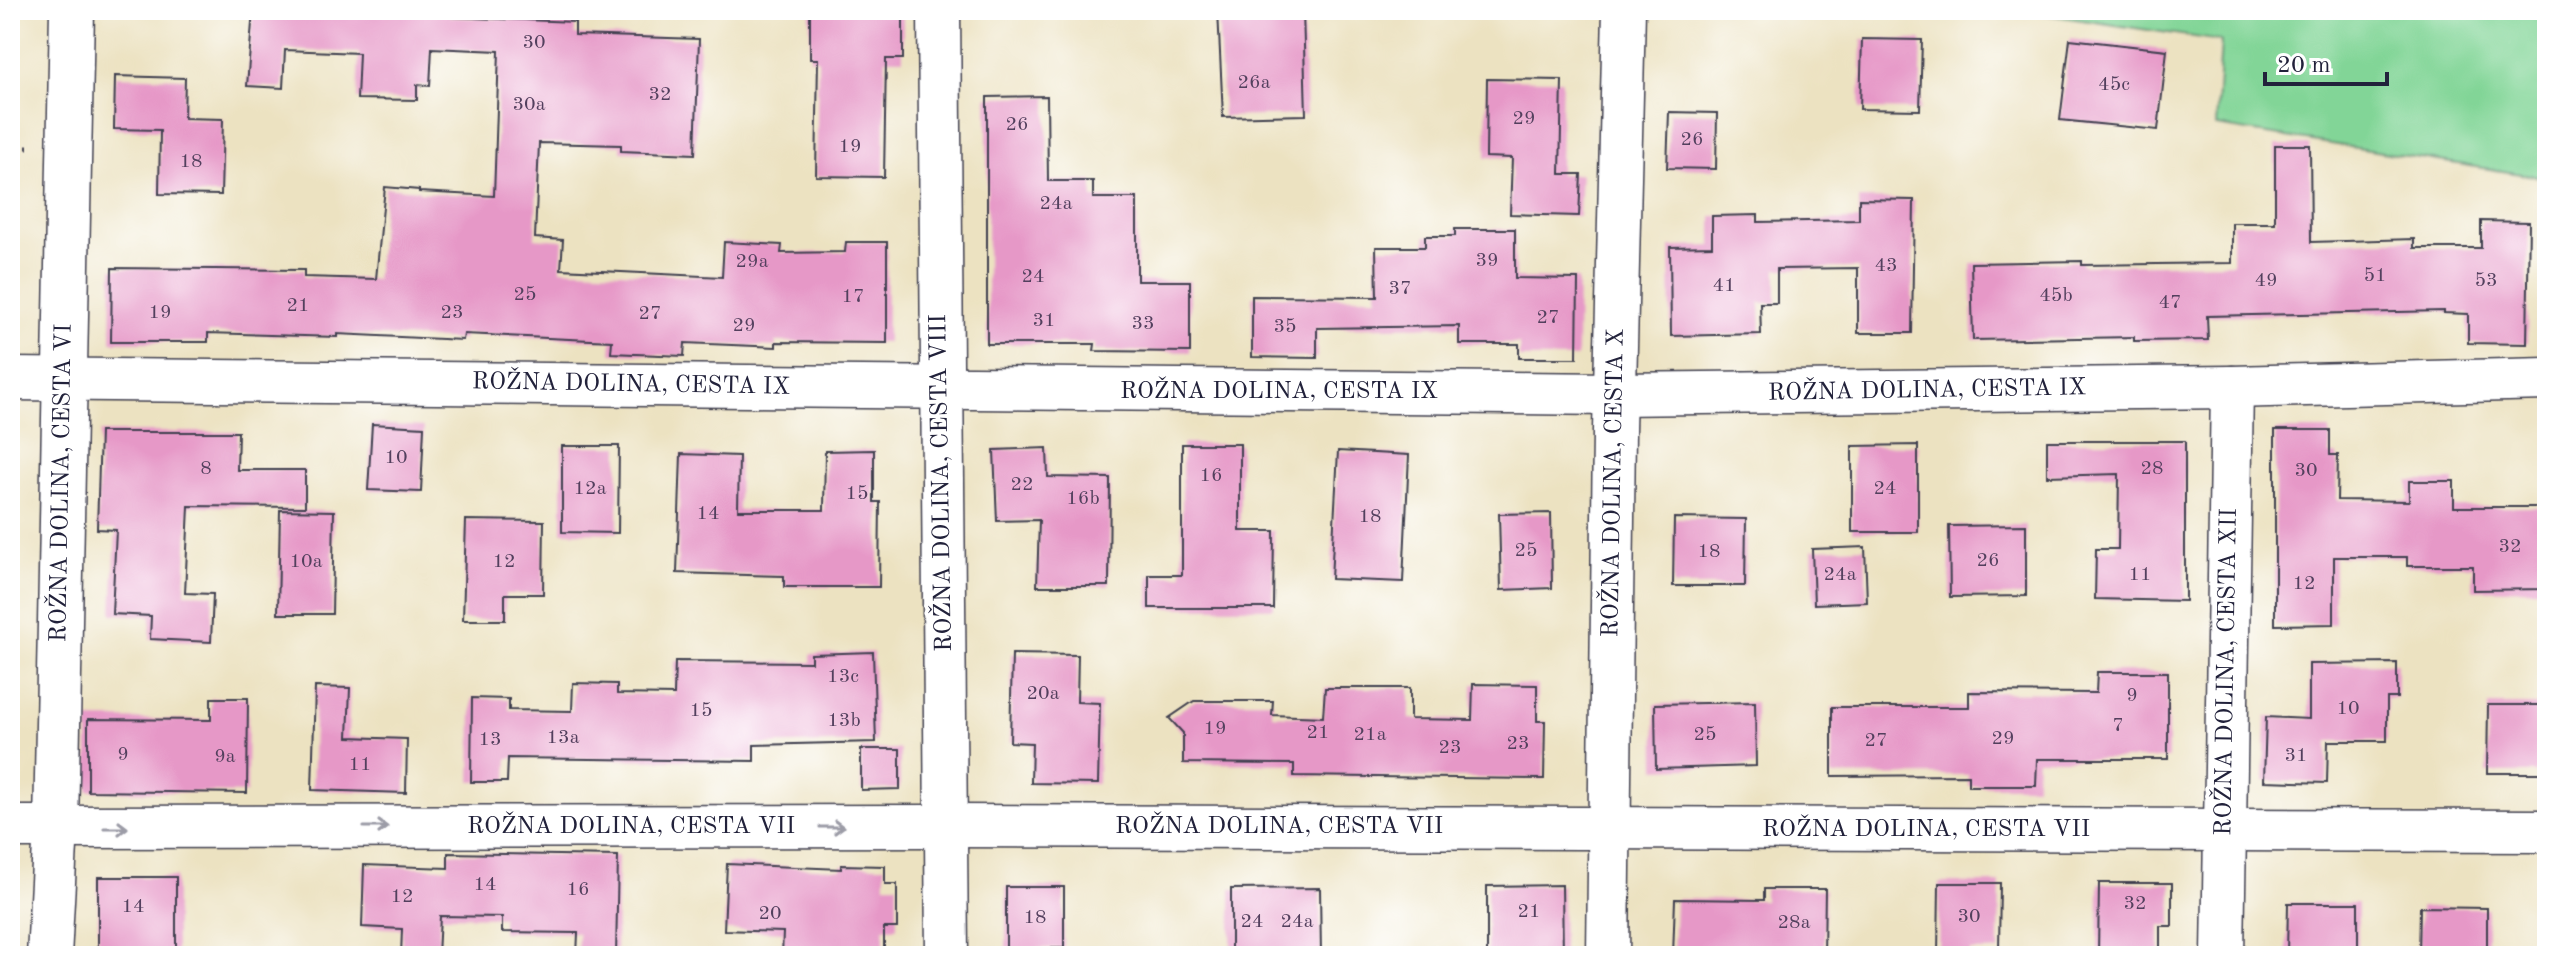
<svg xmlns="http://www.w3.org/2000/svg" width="2557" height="966" viewBox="0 0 2557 966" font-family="'Old Standard TT',serif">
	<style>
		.green { fill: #82d597; stroke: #527c69; stroke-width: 2 }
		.building { fill: #e698c7 }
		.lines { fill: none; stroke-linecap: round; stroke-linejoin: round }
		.street-casing { stroke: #403f4f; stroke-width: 45 }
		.secondary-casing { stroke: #403f4f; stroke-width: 47 }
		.path { stroke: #403f4f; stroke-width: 5; stroke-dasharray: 2 6; stroke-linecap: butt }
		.street { stroke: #fff; stroke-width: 42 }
		.secondary { stroke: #fff; stroke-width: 44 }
		.oneway { stroke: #9c9ca7 }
		.labels { text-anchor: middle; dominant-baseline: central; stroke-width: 7; stroke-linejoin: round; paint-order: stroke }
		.number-label { font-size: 20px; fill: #53405e }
		.street-label { font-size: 24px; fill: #22223b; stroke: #fff }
	</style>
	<rect width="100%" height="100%" fill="#fff"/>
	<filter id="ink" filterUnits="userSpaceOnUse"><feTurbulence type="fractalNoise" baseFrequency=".0125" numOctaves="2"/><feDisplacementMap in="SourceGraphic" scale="16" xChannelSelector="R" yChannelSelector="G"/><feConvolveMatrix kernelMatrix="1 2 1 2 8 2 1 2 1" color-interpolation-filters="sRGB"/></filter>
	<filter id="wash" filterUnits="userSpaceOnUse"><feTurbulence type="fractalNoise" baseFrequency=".006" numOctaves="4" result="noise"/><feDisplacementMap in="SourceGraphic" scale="32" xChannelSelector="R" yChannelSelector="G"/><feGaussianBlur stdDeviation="1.8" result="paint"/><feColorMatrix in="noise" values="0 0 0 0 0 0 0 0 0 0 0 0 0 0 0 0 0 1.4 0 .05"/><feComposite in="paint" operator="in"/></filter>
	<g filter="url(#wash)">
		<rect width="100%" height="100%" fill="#ece2c1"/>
		<polygon class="green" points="2016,10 2547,10 2547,178 2216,126 2221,41"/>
		<g id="blocks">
			<g class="building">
				<polygon points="253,10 450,10 450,17 575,22 575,35 699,39 695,154 621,151 621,145 539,143 535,238 563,240 561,269 722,277 724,242 782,245 781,253 845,252 846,242 887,242 887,343 776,342 776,347 685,343 684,356 611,353 612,341 464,334 463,340 337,334 337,337 208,333 208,342 111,342 112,268 304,270 304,277 376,279 385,187 419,190 419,192 494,196 499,51 432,48 430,86 417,85 417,100 357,99 359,53 285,50 283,88 247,86"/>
				<polygon points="810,10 903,10 903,59 886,59 884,177 816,176 818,59 810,59"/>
				<polygon points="1218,10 1303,10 1306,115 1223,117"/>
				<polygon points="1862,39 1922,40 1920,110 1860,109"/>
				<polygon points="2070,39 2167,50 2158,130 2060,120"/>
				<polygon points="115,76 185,78 184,118 223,119 221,195 159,194 160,130 114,129"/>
				<polygon points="1487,79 1562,80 1560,174 1581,174 1579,216 1510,214 1512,158 1486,157"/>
				<polygon points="1047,96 1048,181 1093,181 1093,198 1137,198 1137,281 1190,281 1190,352 1094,351 1095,344 987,344 987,97"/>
				<polygon points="1669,112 1717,113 1716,169 1667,168"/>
				<polygon points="2275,145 2310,145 2311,242 2414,239 2414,248 2481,248 2481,221 2529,222 2527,344 2468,343 2468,314 2444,313 2444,311 2207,316 2208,340 2134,341 2134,337 1973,340 1971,263 2082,261 2082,265 2232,263 2232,223 2275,223"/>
				<polygon points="1859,199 1914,200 1912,333 1858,333 1858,268 1777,269 1777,303 1760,303 1761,334 1671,336 1670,247 1712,246 1712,216 1758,215 1758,222 1859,220"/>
				<polygon points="1455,229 1515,229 1515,278 1578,279 1577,358 1519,358 1519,344 1459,344 1459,326 1317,328 1317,358 1252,357 1252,296 1377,297 1376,247 1425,247 1425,236 1455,236"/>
				<polygon points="372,424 424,427 421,492 368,490"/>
				<polygon points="2275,430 2330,430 2330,455 2338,455 2337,500 2409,501 2409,481 2454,481 2454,507 2547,507 2547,589 2473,590 2473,566 2407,566 2407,557 2334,557 2334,624 2275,625"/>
				<polygon points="100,432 238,432 237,470 305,470 305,507 189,506 185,593 213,594 211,642 150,639 151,616 112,614 116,530 97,529"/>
				<polygon points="2047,441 2185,441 2185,601 2095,599 2096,549 2118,549 2119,474 2047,476"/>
				<polygon points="1182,444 1240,444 1240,531 1274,531 1273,608 1149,608 1149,575 1182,575"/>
				<polygon points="1918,445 1918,532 1852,532 1852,446"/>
				<polygon points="562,446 619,446 618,533 562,532"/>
				<polygon points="1047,448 1048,477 1110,478 1109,586 1037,586 1039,520 997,521 994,450"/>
				<polygon points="874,450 874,502 880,502 879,587 784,587 784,576 677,573 681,454 739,456 738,510 824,510 825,451"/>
				<polygon points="1338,451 1409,455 1403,582 1331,579"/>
				<polygon points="280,510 334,511 332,614 278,614"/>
				<polygon points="1551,513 1552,588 1501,590 1499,514"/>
				<polygon points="1674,518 1746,519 1745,586 1673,586"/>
				<polygon points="466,520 544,521 543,594 505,594 505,620 463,620"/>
				<polygon points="2026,525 2026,596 1950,597 1949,526"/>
				<polygon points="1865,547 1867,602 1814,604 1812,549"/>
				<polygon points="873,652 876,742 754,745 754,761 508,758 507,782 471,782 472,698 509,699 509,710 572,711 573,683 617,684 617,694 674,695 675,661 811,662 811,654"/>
				<polygon points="1012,654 1078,655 1077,702 1100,703 1098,784 1031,783 1032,743 1010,742"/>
				<polygon points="2397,663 2397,698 2387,698 2387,741 2328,741 2327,783 2264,781 2266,717 2309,719 2309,664"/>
				<polygon points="2097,672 2168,672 2168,759 2037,759 2036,786 1968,786 1968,775 1832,776 1832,707 1969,707 1969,692 2096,693"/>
				<polygon points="1473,684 1537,685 1537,721 1545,721 1544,779 1294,776 1294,764 1183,763 1183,733 1169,718 1194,701 1273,701 1272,715 1323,717 1325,688 1410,688 1410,719 1472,720"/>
				<polygon points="315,687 350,688 348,737 407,739 406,793 312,790"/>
				<polygon points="211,698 248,698 247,793 88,791 88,719 211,720"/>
				<polygon points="1755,702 1756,766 1656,769 1655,704"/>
				<polygon points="2488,705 2547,705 2547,773 2487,773"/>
				<polygon points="861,749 900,749 900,789 861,790"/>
				<polygon points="448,853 618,856 616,956 577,956 578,933 502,932 502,917 440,916 438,956 401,956 402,929 362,927 364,865 448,868"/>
				<polygon points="727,864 841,869 841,865 885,866 885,884 897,884 897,928 884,928 884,956 782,956 783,932 724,930"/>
				<rect x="98" y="877" width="78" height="79"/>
				<polygon points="1939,883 2000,883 1999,951 1970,951 1970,956 1938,956"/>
				<polygon points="2099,883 2172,883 2172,926 2160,926 2160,956 2098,956"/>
				<polygon points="1562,885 1563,956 1487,956 1487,886"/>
				<polygon points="1006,887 1064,887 1064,948 1006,949"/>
				<polygon points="1320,888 1321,956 1231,956 1231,889"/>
				<polygon points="1764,889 1825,889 1824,956 1673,956 1675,899 1764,900"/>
				<polygon points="2288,903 2358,903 2358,956 2287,956"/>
				<polygon points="2420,907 2487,908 2487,956 2419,956"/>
			</g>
		</g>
	</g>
	<g filter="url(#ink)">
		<use href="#blocks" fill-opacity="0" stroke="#403f4f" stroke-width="2"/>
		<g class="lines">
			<defs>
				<g id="street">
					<polyline points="939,10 947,956"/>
					<polyline points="10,379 1615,394 2232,387 2547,379"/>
					<polyline points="10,827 946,826 2547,831"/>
					<polyline points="1608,956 1614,431 1624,10"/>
					<polyline points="2223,956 2232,387"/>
				</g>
				<polyline id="secondary" points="49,956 56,827 72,10"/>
			</defs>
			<use href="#street" class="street-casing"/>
			<use href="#secondary" class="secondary-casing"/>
			<polyline class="path" points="10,147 28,147"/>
			<use href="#street" class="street"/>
			<use href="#secondary" class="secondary"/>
		</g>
		<defs><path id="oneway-shaft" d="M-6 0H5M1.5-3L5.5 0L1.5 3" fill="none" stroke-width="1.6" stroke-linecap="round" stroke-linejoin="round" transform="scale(2)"/></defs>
		<g class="oneway">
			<use href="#oneway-shaft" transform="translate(376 827)"/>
			<use href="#oneway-shaft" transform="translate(832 827)"/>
			<use href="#oneway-shaft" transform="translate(116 828)"/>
		</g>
	</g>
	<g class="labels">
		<g class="number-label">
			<text x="534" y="43">30</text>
			<text x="1254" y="83">26a</text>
			<text x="2114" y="85">45c</text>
			<text x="660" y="95">32</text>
			<text x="529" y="105">30a</text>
			<text x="1524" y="119">29</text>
			<text x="1017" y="125">26</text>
			<text x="1692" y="140">26</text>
			<text x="850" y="147">19</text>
			<text x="191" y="162">18</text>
			<text x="1056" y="204">24a</text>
			<text x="1487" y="261">39</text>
			<text x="752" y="262">29a</text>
			<text x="1886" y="266">43</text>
			<text x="2375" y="276">51</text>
			<text x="1033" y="277">24</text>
			<text x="2266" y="281">49</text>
			<text x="2486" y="281">53</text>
			<text x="1724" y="286">41</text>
			<text x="1400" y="289">37</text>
			<text x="525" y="295">25</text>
			<text x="2056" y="296">45b</text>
			<text x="853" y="297">17</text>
			<text x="2170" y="303">47</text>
			<text x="298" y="306">21</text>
			<text x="160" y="313">19</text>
			<text x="452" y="313">23</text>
			<text x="650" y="314">27</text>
			<text x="1548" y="318">27</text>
			<text x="1044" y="321">31</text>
			<text x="1143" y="324">33</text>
			<text x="744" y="326">29</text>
			<text x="1285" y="327">35</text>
			<text x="396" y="458">10</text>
			<text x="206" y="469">8</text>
			<text x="2152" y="469">28</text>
			<text x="2306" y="471">30</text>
			<text x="1211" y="476">16</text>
			<text x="1022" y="485">22</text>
			<text x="590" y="489">12a</text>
			<text x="1885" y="489">24</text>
			<text x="857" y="494">15</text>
			<text x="1083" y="499">16b</text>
			<text x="708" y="514">14</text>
			<text x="1370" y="517">18</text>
			<text x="2510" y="547">32</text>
			<text x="1526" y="551">25</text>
			<text x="1709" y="552">18</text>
			<text x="1988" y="561">26</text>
			<text x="306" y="562">10a</text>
			<text x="504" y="562">12</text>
			<text x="1840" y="575">24a</text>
			<text x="2140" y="575">11</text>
			<text x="2304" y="584">12</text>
			<text x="843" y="677">13c</text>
			<text x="1043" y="694">20a</text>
			<text x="2132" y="696">9</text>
			<text x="2348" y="709">10</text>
			<text x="701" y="711">15</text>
			<text x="844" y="721">13b</text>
			<text x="2118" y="726">7</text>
			<text x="1215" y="729">19</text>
			<text x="1318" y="733">21</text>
			<text x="1370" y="735">21a</text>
			<text x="1705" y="735">25</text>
			<text x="563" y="738">13a</text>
			<text x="2003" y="739">29</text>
			<text x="490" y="740">13</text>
			<text x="1876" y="741">27</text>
			<text x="1518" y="744">23</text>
			<text x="1450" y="748">23</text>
			<text x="123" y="755">9</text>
			<text x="2296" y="756">31</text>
			<text x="225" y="757">9a</text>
			<text x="360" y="765">11</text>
			<text x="485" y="885">14</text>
			<text x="578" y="890">16</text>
			<text x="402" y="897">12</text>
			<text x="2135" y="904">32</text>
			<text x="133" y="907">14</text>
			<text x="1529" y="912">21</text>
			<text x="770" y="914">20</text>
			<text x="1969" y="917">30</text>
			<text x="1035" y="918">18</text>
			<text x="1252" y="922">24</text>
			<text x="1297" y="922">24a</text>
			<text x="1794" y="923">28a</text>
		</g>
		<g class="street-label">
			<text transform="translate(631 385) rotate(1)">ROŽNA DOLINA, CESTA IX</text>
			<text transform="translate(1927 391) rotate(-1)">ROŽNA DOLINA, CESTA IX</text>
			<text x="1279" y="392">ROŽNA DOLINA, CESTA IX</text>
			<text transform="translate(62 483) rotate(-89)">ROŽNA DOLINA, CESTA VI</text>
			<text transform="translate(942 483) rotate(-91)">ROŽNA DOLINA, CESTA VIII</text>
			<text transform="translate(1614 483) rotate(-89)">ROŽNA DOLINA, CESTA X</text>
			<text transform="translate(2227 672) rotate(-89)">ROŽNA DOLINA, CESTA XII</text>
			<text x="631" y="827">ROŽNA DOLINA, CESTA VII</text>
			<text x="1279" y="827">ROŽNA DOLINA, CESTA VII</text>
			<text x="1926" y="830">ROŽNA DOLINA, CESTA VII</text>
		</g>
	</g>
	<rect width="2557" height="966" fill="none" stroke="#fff" stroke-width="40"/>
	<path d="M2265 72v12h122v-12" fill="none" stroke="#22223b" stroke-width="4"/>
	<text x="2277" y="72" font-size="24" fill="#22223b" stroke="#ffffff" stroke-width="6" paint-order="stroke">20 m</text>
</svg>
